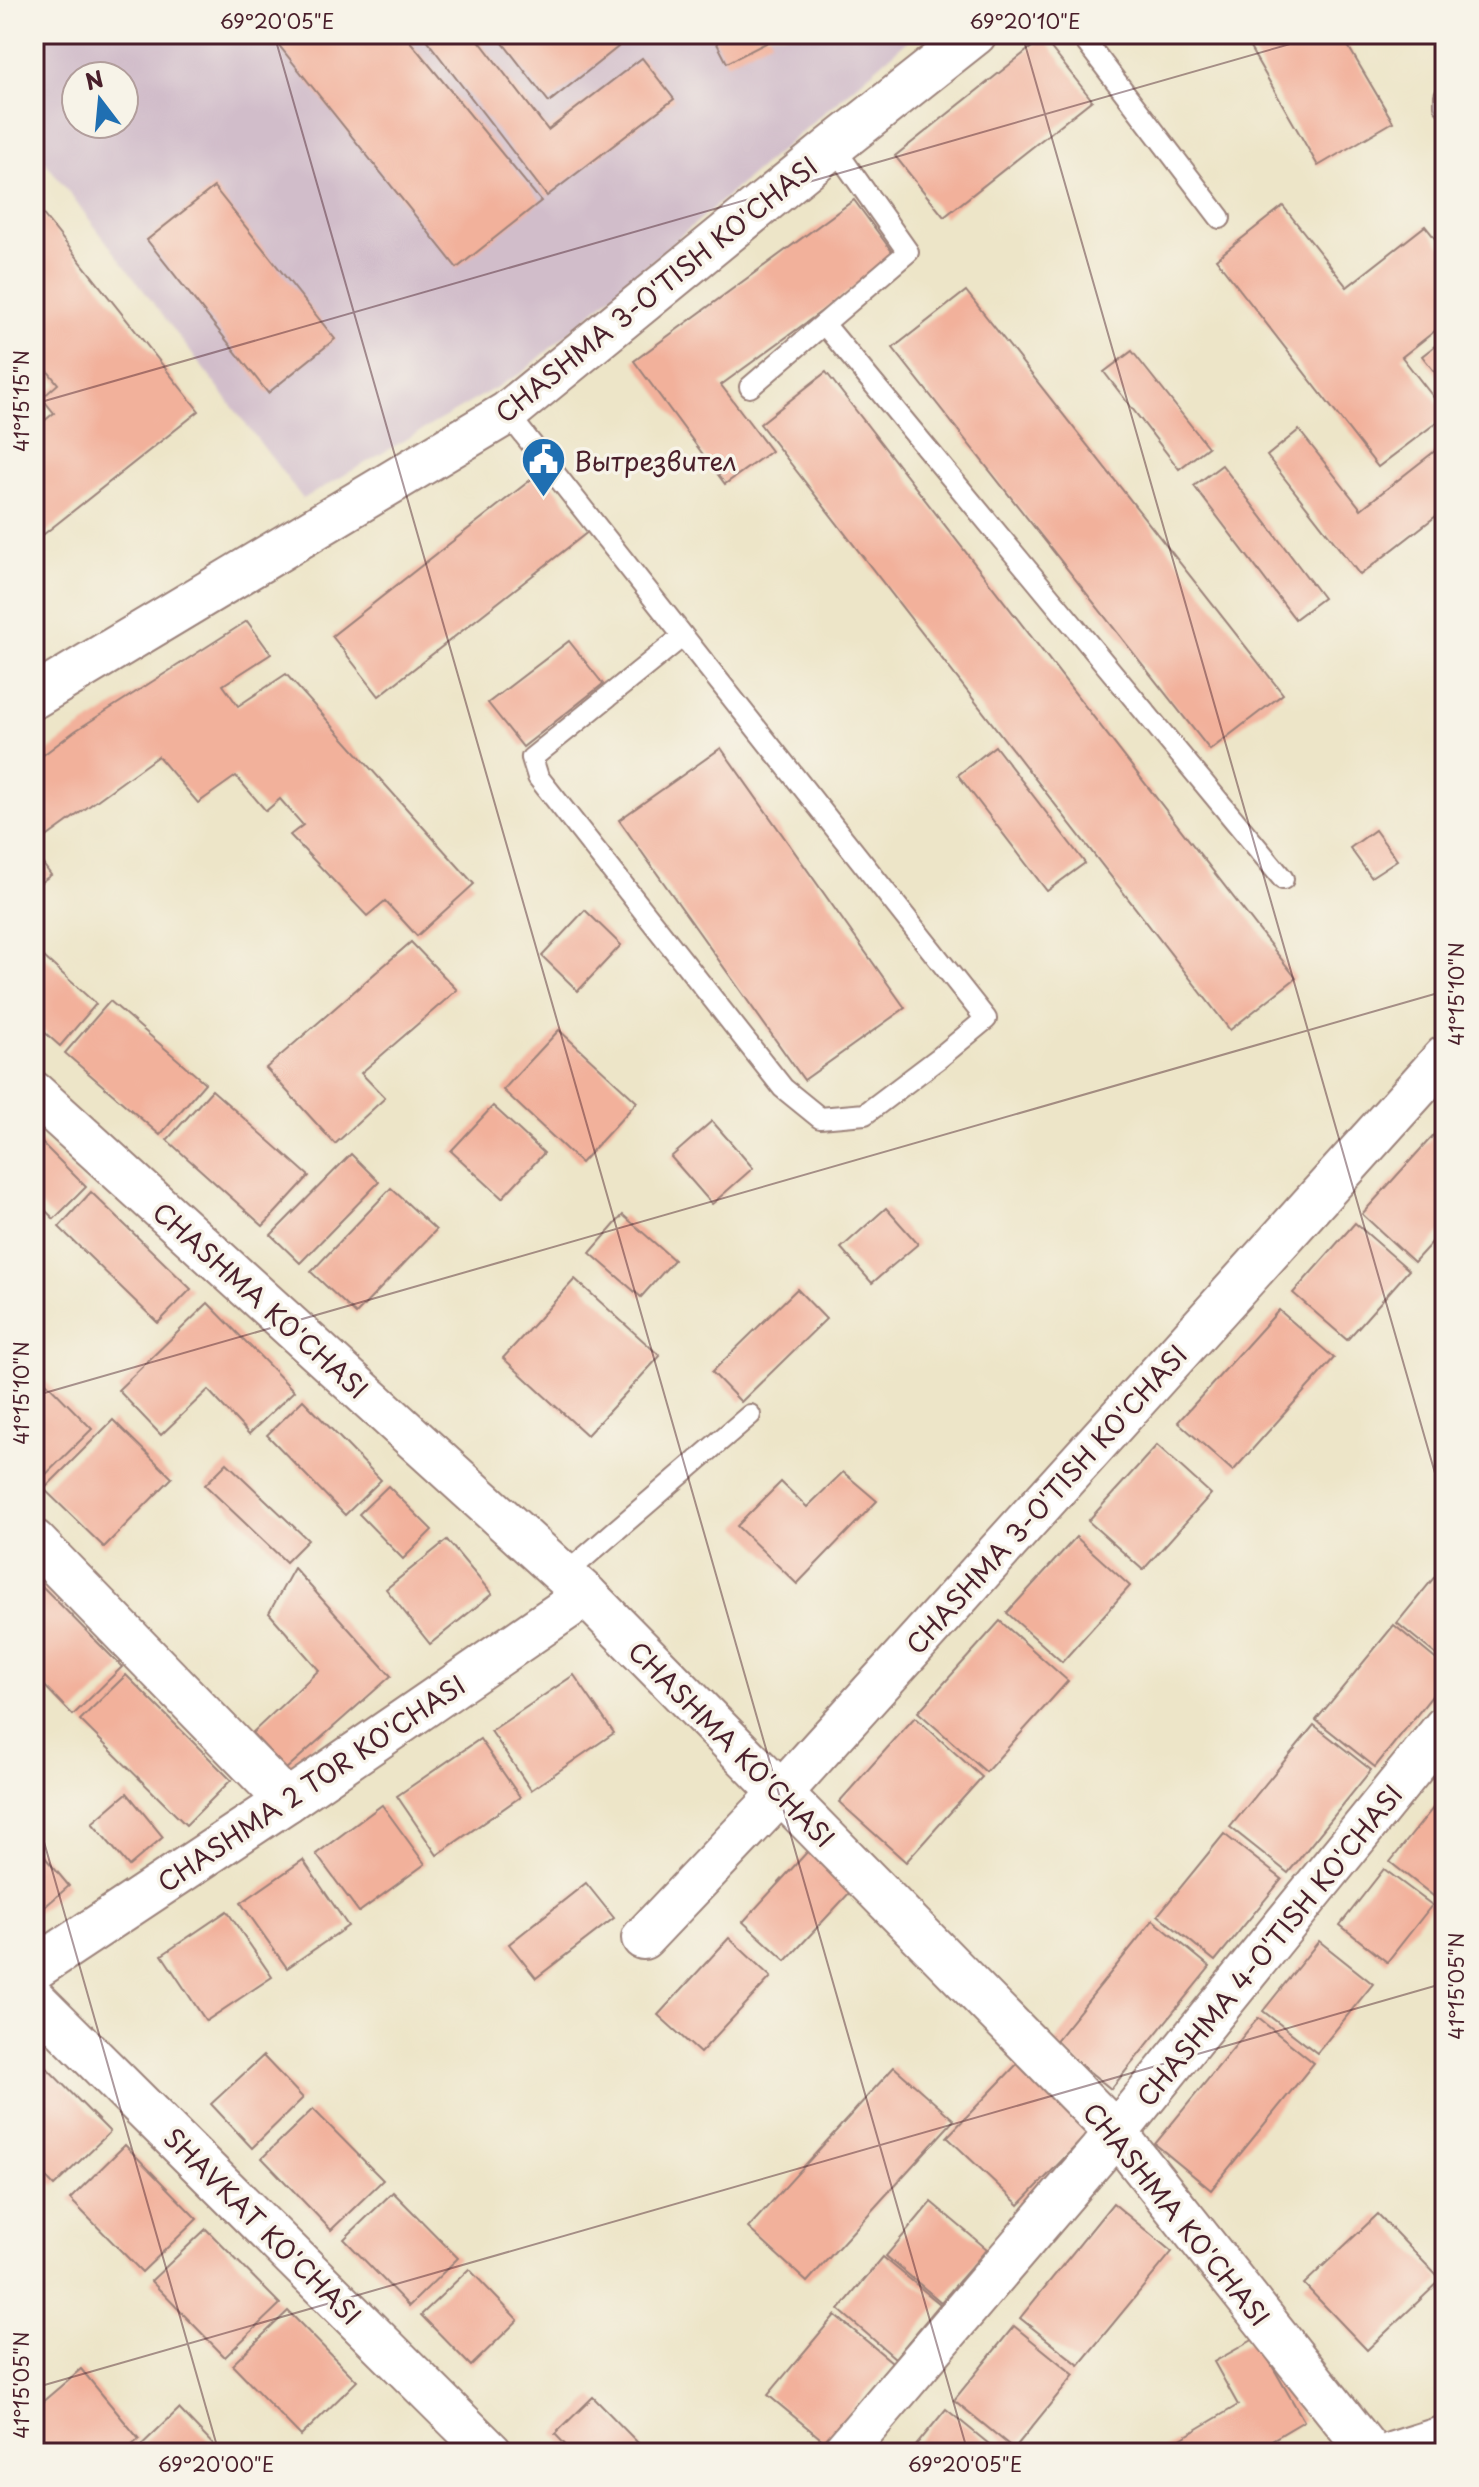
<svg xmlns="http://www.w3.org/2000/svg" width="1479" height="2487" viewBox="0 0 1479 2487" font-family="'Playpen Sans',sans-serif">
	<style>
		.industrial { fill: #d1bdca; fill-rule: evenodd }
		.building { fill: #f2b19b }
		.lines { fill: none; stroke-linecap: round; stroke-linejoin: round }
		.service-casing { stroke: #9c827a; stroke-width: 24 }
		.minor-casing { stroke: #9c827a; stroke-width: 46 }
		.service { stroke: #fff; stroke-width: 20 }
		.minor { stroke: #fff; stroke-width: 42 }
		.ticks { fill: none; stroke: #4a1f2b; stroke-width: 2; stroke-opacity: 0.45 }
		.labels { text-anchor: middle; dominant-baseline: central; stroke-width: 7; stroke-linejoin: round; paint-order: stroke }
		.street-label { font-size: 26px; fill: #4a1f2b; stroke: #f7f3e8 }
		.poi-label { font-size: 26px; fill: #4a1f2b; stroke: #f7f3e8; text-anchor: start }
		.neatline { fill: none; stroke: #4a1f2b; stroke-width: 3 }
		.ticks-label { font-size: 20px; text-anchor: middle; fill: #4a1f2b }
	</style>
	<rect width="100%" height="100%" fill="#f7f3e8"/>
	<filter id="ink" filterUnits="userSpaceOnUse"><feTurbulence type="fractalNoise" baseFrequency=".0125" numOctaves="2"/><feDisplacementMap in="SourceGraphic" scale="16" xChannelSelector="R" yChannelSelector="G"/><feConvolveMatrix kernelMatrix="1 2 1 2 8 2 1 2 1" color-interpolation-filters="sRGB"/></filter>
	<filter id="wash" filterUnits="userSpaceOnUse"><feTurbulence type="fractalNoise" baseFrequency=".006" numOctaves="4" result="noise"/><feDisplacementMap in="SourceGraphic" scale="32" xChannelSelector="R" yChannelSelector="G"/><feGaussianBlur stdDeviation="1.8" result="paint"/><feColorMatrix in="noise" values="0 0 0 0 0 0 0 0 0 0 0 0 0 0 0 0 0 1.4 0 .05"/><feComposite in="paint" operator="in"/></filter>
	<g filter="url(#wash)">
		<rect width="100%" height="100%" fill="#ede5c8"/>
		<path class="industrial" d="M 34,34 L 915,34 L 523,372 L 303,499 L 34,147 ZM 76,76 L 124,76 L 124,124 L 76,124 Z"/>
		<g id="blocks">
			<g class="building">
				<polygon points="270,34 404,34 541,201 457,268"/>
				<polygon points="422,34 474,34 548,130 642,58 674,99 547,196"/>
				<polygon points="496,34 608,34 618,47 549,102"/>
				<polygon points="712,34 769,34 772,40 727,63"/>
				<polygon points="1242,34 1341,34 1393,122 1318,166"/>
				<polygon points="1043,38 1092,100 944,217 895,156"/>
				<polygon points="214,187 335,339 268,393 147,240"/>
				<polygon points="854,200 896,257 721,385 771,451 725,484 634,361"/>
				<polygon points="34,203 199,411 34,542 34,429 54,413 42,398 58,384 34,354"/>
				<polygon points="1283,206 1347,287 1425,226 1445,251 1445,323 1402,357 1445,412 1445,416 1378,467 1216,259"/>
				<polygon points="966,291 1283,694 1210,750 893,348"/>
				<polygon points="1445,338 1445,385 1422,356"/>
				<polygon points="1132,351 1208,447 1179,469 1104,372"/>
				<polygon points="826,372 1296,978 1230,1030 760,424"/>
				<polygon points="1299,430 1361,509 1445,443 1445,509 1360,575 1267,456"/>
				<polygon points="1222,465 1323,598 1295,619 1194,486"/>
				<polygon points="542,471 589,531 379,696 332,636"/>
				<polygon points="247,621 271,654 223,685 238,706 286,674 474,884 417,936 385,901 367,916 290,835 303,825 280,799 266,811 236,776 198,803 158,756 34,846 34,762 75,731"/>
				<polygon points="569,641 603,684 523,747 488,703"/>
				<polygon points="995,746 1085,863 1047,891 958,775"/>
				<polygon points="721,748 905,1008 804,1080 619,820"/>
				<polygon points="1375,830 1397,860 1371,877 1350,848"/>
				<polygon points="34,852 51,875 34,887"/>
				<polygon points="585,910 621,945 578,991 542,956"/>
				<polygon points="411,942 457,990 361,1073 385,1098 335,1144 266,1068"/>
				<polygon points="34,948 96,1004 60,1046 34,1023"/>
				<polygon points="110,1001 205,1083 160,1135 65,1053"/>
				<polygon points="559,1030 637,1102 581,1163 503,1090"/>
				<polygon points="212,1090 309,1176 263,1226 167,1140"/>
				<polygon points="493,1106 544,1153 502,1198 451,1151"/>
				<polygon points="712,1121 753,1168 712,1204 671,1157"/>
				<polygon points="1439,1129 1445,1134 1445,1228 1414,1262 1362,1214"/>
				<polygon points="34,1135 86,1187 54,1219 34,1199"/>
				<polygon points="351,1154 379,1182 300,1263 271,1235"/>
				<polygon points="391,1188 436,1230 356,1314 311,1272"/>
				<polygon points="91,1192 191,1289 158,1323 59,1227"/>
				<polygon points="886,1208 918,1244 872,1283 841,1248"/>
				<polygon points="623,1215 674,1260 641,1297 590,1253"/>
				<polygon points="1355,1223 1409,1270 1347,1340 1293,1293"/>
				<polygon points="575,1279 660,1356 587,1435 503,1358"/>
				<polygon points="797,1289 826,1319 741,1402 712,1372"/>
				<polygon points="208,1303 294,1391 249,1434 208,1390 161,1435 118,1390"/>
				<polygon points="1279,1310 1334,1358 1233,1471 1178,1422"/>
				<polygon points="34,1370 92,1429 34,1486"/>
				<polygon points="303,1400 381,1480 345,1515 267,1435"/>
				<polygon points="113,1420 172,1478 104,1547 44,1489"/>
				<polygon points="1157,1445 1211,1494 1143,1570 1088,1521"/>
				<polygon points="227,1463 308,1540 286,1562 205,1485"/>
				<polygon points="843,1472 877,1501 797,1584 737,1526 781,1482 807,1507"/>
				<polygon points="388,1486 432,1530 403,1559 359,1514"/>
				<polygon points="1076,1537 1130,1586 1062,1662 1007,1613"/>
				<polygon points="447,1540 492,1594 430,1644 386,1589"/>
				<polygon points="1445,1564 1445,1662 1397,1623"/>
				<polygon points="294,1568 391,1676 286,1769 252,1733 319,1670 269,1613"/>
				<polygon points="34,1578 122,1667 73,1715 34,1675"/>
				<polygon points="1000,1621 1068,1681 986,1772 918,1712"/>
				<polygon points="1394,1625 1445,1667 1445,1680 1375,1767 1316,1720"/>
				<polygon points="126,1675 231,1780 186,1825 80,1720"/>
				<polygon points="574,1675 614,1733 531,1790 491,1731"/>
				<polygon points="915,1717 982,1777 906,1862 839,1802"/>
				<polygon points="1314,1725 1371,1770 1288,1873 1230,1827"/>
				<polygon points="480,1739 520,1797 437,1855 397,1796"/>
				<polygon points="127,1793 163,1837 129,1866 92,1823"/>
				<polygon points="1445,1793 1445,1887 1436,1898 1390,1862"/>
				<polygon points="382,1805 425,1864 359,1912 316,1854"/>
				<polygon points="1224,1834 1282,1879 1215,1961 1158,1915"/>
				<polygon points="38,1849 69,1886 34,1916 34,1852"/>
				<polygon points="809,1850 852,1890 786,1961 743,1922"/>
				<polygon points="303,1860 348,1926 287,1968 241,1903"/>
				<polygon points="1384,1869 1432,1905 1387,1962 1340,1925"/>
				<polygon points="586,1883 614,1918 536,1978 509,1944"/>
				<polygon points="227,1911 272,1977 206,2021 162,1955"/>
				<polygon points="1153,1920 1210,1967 1111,2089 1054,2043"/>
				<polygon points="729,1938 771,1977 700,2053 658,2015"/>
				<polygon points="1319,1941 1373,1984 1317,2053 1263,2011"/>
				<polygon points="1258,2018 1314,2063 1211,2190 1155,2144"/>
				<polygon points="34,2055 110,2132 54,2186 34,2165"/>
				<polygon points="263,2056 303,2098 252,2148 211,2104"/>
				<polygon points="1021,2060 1093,2128 1019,2205 947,2137"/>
				<polygon points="894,2067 954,2120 807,2282 748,2228"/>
				<polygon points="313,2109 383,2180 331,2230 262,2158"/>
				<polygon points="125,2145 197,2219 142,2272 70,2199"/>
				<polygon points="393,2192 458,2258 409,2306 344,2239"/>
				<polygon points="931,2202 987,2249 941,2302 886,2256"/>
				<polygon points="1113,2203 1172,2252 1079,2365 1020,2318"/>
				<polygon points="1378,2214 1441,2280 1367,2350 1304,2284"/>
				<polygon points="206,2229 280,2304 225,2357 151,2281"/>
				<polygon points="883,2257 940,2304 895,2358 839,2310"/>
				<polygon points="469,2269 518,2320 471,2366 421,2315"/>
				<polygon points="288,2311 357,2381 301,2436 232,2365"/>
				<polygon points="835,2315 892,2362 825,2442 768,2395"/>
				<polygon points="1014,2326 1074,2375 1014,2449 954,2400"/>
				<polygon points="1256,2338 1304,2421 1250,2453 1157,2453 1238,2405 1214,2362"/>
				<polygon points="81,2369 139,2439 123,2453 34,2453 34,2409"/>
				<polygon points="593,2397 642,2447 636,2453 573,2453 555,2434"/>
				<polygon points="179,2409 221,2453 133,2453"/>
				<polygon points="946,2409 1000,2453 910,2453"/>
			</g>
		</g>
	</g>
	<g filter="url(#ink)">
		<use href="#blocks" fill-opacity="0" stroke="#9c827a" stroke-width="2"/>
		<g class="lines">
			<defs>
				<g id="service">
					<polyline points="1080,34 1220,218"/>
					<polyline points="1445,96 1445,105"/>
					<polyline points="824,324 1283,879"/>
					<polyline points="750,387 908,252 840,156 831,148"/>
					<polyline points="507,413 986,1019 939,1058 865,1114 820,1118 783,1088 538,777 532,758 683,636"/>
					<polyline points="564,1575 750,1415"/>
				</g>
				<g id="minor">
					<polyline points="34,697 507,413 831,148 975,34"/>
					<polyline points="34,1093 586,1595 1116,2133 1370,2453"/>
					<polyline points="34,1541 287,1801"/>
					<polyline points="643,1938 781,1793 1445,1057"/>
					<polyline points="34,1969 287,1801 586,1595"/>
					<polyline points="34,1999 491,2453"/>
					<polyline points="843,2453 1116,2133 1445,1727"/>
					<polyline points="1394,2453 1445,2437"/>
				</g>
			</defs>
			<use href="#service" class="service-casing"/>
			<use href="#minor" class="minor-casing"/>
			<use href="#service" class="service"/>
			<use href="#minor" class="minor"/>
		</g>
	</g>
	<path class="ticks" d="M 274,34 L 968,2453M 1022,34 L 1445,1508M 34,404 L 1325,34M 34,1396 L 1445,991M 34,1807 L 219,2453M 34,2388 L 1445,1983"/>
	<defs>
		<symbol id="civic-pin" viewBox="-11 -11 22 30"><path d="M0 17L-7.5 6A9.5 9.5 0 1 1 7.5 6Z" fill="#1f6fb2" stroke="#f7f3e8"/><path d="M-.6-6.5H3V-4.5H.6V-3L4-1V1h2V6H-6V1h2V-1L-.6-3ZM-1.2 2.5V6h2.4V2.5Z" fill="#fff"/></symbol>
	</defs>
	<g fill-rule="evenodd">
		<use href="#civic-pin" x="518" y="434" width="51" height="69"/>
	</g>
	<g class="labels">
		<g class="street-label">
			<text transform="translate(656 289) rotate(-39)">CHASHMA 3-O'TISH KO'CHASI</text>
			<text transform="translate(261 1300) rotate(42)">CHASHMA KO'CHASI</text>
			<text transform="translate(1046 1499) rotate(-48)">CHASHMA 3-O'TISH KO'CHASI</text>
			<text transform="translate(732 1744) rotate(45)">CHASHMA KO'CHASI</text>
			<text transform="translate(311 1783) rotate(-34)">CHASHMA 2 TOR KO'CHASI</text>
			<text transform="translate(1269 1945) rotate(-51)">CHASHMA 4-O'TISH KO'CHASI</text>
			<text transform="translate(1177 2214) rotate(51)">CHASHMA KO'CHASI</text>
			<text transform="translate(263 2226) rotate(45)">SHAVKAT KO'CHASI</text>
		</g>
		<g class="poi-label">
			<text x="574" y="460">Вытрезвител</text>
		</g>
	</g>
	<rect width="1479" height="2487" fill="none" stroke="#f7f3e8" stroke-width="88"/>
	<g transform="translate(100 100) rotate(344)"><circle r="38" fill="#f7f3e8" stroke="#b29e9c" stroke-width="2"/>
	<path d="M0-6L14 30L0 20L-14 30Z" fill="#1f6fb2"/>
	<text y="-12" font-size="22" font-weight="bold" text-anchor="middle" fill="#4a1f2b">N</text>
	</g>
	<rect x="44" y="44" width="1391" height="2399" class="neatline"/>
	<g class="ticks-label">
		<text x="277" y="29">69°20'05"E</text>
		<text x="1025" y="29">69°20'10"E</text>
		<text transform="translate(22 401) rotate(-90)" y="7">41°15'15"N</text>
		<text transform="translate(1457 994) rotate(-90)" y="7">41°15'10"N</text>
		<text transform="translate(22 1393) rotate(-90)" y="7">41°15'10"N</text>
		<text transform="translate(1457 1986) rotate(-90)" y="7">41°15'05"N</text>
		<text transform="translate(22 2385) rotate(-90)" y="7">41°15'05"N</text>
		<text x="216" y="2472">69°20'00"E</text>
		<text x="965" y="2472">69°20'05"E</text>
	</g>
</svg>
